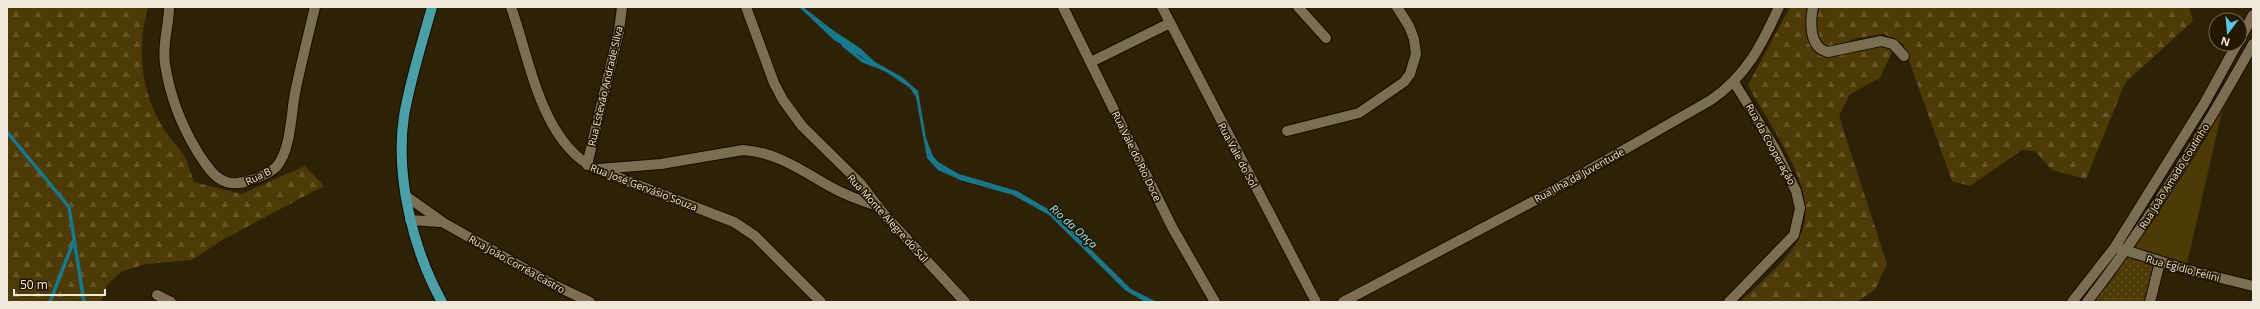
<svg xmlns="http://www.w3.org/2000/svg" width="2260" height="309" viewBox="0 0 2260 309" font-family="'Open Sans',sans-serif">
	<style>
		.grass { fill: #4e3a07 }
		.forest { fill: url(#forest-firs) }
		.park { fill: url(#park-dots) }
		.water { fill: url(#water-waves) }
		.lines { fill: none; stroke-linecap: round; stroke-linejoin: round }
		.stream { stroke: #17798e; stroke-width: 3.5 }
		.street-casing { stroke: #150a00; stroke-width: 12 }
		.secondary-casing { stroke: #150a00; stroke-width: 12 }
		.primary-casing { stroke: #150a00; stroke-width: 12 }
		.street { stroke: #7c6e52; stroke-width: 10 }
		.secondary { stroke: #7c6e52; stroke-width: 10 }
		.primary { stroke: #4ba0a8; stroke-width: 10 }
		.labels { text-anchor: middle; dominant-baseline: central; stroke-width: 3.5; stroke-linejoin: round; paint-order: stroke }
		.street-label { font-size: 10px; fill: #efe7d8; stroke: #231700 }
		.water-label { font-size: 11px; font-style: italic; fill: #94e6fc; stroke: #231700 }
	</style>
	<defs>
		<pattern id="forest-firs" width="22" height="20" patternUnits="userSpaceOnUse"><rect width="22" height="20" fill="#4e3a07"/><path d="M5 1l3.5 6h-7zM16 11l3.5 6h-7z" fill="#68562a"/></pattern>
		<pattern id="park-dots" width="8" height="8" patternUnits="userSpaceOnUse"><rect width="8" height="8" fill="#4e3a07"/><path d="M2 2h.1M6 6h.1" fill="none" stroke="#68562a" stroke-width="1.8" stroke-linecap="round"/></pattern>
		<pattern id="water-waves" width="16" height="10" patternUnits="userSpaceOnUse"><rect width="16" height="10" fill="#17798e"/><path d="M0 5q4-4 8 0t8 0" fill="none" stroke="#2d626b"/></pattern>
	</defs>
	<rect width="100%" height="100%" fill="#2d2106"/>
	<polygon class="grass" points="2225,98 2186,268 2118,250"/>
	<g class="forest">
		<path d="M 7,7 L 148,7 C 136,49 141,94 165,131 C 171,140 179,147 184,156 C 188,163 191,174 194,182 L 241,194 L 305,166 L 324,186 L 224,239 L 192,260 L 147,264 L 122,271 L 106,286 L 101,302 L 7,302 Z"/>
		<path d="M 1790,7 L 1808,7 L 1810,41 L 1816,53 C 1837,58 1851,49 1871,45 C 1878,44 1887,47 1894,47 L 1880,78 L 1850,94 L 1839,116 L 1887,264 L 1875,290 L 1856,302 L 1740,302 C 1758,284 1787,261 1799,239 C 1824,192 1769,127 1748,85 Z"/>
		<path d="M 1818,7 L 2189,7 L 2193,21 L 2125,83 L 2086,179 L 2052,170 L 2035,151 L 2022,150 L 1970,186 L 1952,181 L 1903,44 L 1884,34 L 1857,38 L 1835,47 L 1823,46 C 1814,35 1816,21 1818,7 Z"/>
	</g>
	<polygon class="park" points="2118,250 2160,262 2149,302 2083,302"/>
	<polygon class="water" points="799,7 803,7 834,31 860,48 875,62 902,77 918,91 926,138 933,156 938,162 959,174 1017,191 1053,212 1131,289 1157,302 1145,302 1125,290 1049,215 1013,195 960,180 938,170 927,158 916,97 910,88 886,72 872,66 859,55 834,40"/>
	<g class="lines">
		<g class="stream">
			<polyline points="843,45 863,61 873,65"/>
			<polyline points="7,132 69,207 84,302"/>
			<polyline points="50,302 74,240"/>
		</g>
		<defs>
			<g id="street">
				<path d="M 169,7 C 169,26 162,44 165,64 C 170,97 180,123 197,151 C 211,173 222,191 251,180 C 260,177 271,173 277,166 C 291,149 291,114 295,93 C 301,64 308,36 315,7"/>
				<path d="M 511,7 C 530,60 541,142 596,169 L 734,222 L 755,236 L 821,302"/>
				<polyline points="746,7 774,83 783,100 802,126 861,184 882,212 965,302"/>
				<polyline points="1063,7 1172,227 1215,302"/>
				<polyline points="1162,7 1316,302"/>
				<polyline points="1298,7 1326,38"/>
				<path d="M 1813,7 C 1810,22 1809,48 1828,52 L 1881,41 L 1893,44 L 1904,56"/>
				<polyline points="1091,62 1170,23"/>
				<polyline points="1287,131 1359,113 1404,82 1410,74 1416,54 1414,39 1409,26 1397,7"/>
				<polyline points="587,165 619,31 622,7"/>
				<path d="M 599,169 L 661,164 L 743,150 C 776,152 801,170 829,186 C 845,195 861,201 878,206"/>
				<polyline points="406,196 444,223 552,284 590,302"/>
				<polyline points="410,220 440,222"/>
				<polyline points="2118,248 2188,270 2253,286"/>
				<polyline points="157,295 171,302"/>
				<path d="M 1343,302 L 1545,195 L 1711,100 C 1747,75 1761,46 1779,7"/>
				<polyline points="1729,302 1794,235 1800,208 1796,191 1774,147 1734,82"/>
				<polyline points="2150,302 2160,262"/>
			</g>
			<g id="secondary">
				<polyline points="2240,39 2253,15"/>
				<polyline points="2072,302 2115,247 2204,104 2237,44"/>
				<path d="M 2087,302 C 2150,221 2203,133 2253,44"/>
			</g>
			<path id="primary" d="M 432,7 C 422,43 410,80 404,116 C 395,176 413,250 442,302"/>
		</defs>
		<use href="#street" class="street-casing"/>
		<use href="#secondary" class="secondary-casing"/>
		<use href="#primary" class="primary-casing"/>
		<use href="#street" class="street"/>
		<use href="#secondary" class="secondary"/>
		<use href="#primary" class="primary"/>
	</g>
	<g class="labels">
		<g class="street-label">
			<text transform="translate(605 86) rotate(-77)">Rua Estevão Andrade Silva</text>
			<text transform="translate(1771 144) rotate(61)">Rua da Cooperação</text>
			<text transform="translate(1238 155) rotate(62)">Rua Vale do Sol</text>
			<text transform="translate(1137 156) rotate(64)">Rua Vale do Rio Doce</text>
			<text transform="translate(1579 175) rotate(-29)">Rua Ilha da Juventude</text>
			<text transform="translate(258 176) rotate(-26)">Rua B</text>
			<text transform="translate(2174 176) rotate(-58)">Rua João Amado Coutinho</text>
			<text transform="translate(644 187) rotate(21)">Rua José Gervásio Souza</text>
			<text transform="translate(888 218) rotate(48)">Rua Monte Alegre do Sul</text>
			<text transform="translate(517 264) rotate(29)">Rua João Corrêa Castro</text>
			<text transform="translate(2183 268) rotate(15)">Rua Egídio Felini</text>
		</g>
		<g class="water-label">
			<text transform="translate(1074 226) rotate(42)">Rio da Onça</text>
		</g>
	</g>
	<rect width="2260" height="309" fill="none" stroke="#efe7d8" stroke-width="16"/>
	<g transform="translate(2228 32) rotate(196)"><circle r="19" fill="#231700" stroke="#756a56"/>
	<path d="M0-3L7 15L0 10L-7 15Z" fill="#59c8e5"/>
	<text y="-6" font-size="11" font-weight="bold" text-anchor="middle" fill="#efe7d8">N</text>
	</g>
	<path d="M14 289v6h91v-6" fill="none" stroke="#efe7d8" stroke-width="2"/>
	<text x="20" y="289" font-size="12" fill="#efe7d8" stroke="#231700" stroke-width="3" paint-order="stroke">50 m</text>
</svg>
